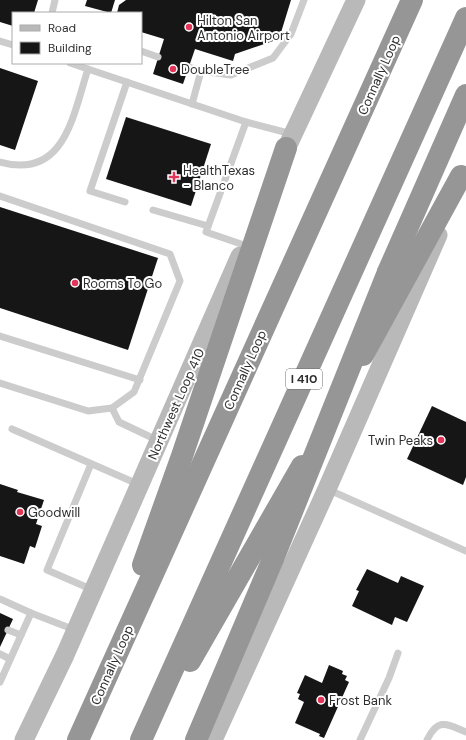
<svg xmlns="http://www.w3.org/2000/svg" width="466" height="740" viewBox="0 0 466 740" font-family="'DM Sans',sans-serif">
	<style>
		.building { fill: #161616 }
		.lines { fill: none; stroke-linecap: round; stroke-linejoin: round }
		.service { stroke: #ccc; stroke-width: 7 }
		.secondary { stroke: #b9b9b9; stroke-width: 19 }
		.motorway { stroke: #969696; stroke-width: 22 }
		.motorway-bridge { stroke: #969696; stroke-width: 22 }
		.poi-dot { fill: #e2355a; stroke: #fff; stroke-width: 1.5 }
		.labels { text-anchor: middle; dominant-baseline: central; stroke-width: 4; stroke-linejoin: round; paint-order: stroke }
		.shield { fill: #fff; stroke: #6d6d6d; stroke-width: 1 }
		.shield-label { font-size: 12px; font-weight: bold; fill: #2f2f2f }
		.poi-label { font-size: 13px; fill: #2f2f2f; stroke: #fff; text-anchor: start }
		.street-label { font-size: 13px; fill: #2f2f2f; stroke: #fff }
	</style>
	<rect width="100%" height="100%" fill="#fff"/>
	<g class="building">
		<polygon points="0,0 38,0 34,13 13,13 13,26 0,22"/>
		<polygon points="87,0 115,0 111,13 85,6"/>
		<polygon points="126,0 291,0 279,39 235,54 233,61 195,49 183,84 153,74 164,39 141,32 141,13 117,13 119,5"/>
		<polygon points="0,68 38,81 15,150 0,145"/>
		<polygon points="126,117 211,144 191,206 106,179"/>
		<polygon points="0,207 158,258 128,350 0,308"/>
		<polygon points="432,406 466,422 466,477 463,485 407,459"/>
		<polygon points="0,484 18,490 17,492 44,500 36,524 42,526 35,548 30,546 24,564 0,556"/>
		<polygon points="367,569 398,583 401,576 424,586 407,622 395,617 392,625 352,606 359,591 356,590"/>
		<polygon points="0,613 13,619 0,647"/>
		<polygon points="329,665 343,671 342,674 347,676 345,680 349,682 324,738 319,736 320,734 295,723 304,702 298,699 300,694 297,693 305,675 322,683"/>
	</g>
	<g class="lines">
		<g class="service">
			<polyline points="52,13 55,0"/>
			<polyline points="0,41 13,45"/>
			<polyline points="141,51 158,57"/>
			<polyline points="70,63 246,122 292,134"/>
			<polyline points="189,67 201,71"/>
			<polyline points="192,104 201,71 231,75 273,58 291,34 304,0"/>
			<path d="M 0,162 C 65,180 73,115 88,69"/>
			<polyline points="0,196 170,254 180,281 134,392 112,408 88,411 0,383"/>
			<polyline points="125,202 90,191 127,82"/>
			<polyline points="153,210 208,226"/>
			<polyline points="244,245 206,232 246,122"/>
			<polyline points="0,336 140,380"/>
			<polyline points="112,408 119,422 159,441"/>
			<polyline points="12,429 140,485"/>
			<polyline points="91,464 47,570 93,590"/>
			<polyline points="327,489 466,551"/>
			<polyline points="0,599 31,613"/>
			<polyline points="8,630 21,635"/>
			<polyline points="0,654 10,659"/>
			<polyline points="0,682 31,613 75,630"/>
			<polyline points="360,740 389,678 398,653"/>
			<path d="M 427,740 C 438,717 447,724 466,732"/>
		</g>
		<g class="secondary">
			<polyline points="280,162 356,0"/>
			<polyline points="24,740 65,655 240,256"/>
			<polyline points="213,740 327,489 438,235"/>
		</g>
		<g class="motorway">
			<polyline points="388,272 466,95"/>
			<polyline points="363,355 461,176"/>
			<polyline points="143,565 182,456 286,148"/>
			<polyline points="190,661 302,466"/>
			<polyline points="78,740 412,0"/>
			<polyline points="141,740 466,18"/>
			<polyline points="196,740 273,559"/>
		</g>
		<polyline class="motorway-bridge" points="273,559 388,272"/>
	</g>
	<g class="poi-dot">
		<circle cx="189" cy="27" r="4"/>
		<circle cx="173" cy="69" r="4"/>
		<path d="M172 171h4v4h4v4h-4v4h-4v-4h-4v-4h4z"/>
		<circle cx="75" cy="283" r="4"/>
		<circle cx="441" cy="440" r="4"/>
		<circle cx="20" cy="512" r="4"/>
		<circle cx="321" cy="700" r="4"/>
	</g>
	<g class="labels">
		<rect class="shield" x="286" y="369" width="36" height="20" rx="3"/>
		<g class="shield-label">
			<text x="304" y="379">I 410</text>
		</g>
		<g class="poi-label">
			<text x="197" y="20">Hilton San<tspan x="197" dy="15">Antonio Airport</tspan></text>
			<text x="181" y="69">DoubleTree</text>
			<text x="183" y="170">HealthTexas<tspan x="183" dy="15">- Blanco</tspan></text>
			<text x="83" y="283">Rooms To Go</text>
			<text x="433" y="440" text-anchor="end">Twin Peaks</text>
			<text x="28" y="512">Goodwill</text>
			<text x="329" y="700">Frost Bank</text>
		</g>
		<g class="street-label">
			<text transform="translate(379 75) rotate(-66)">Connally Loop</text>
			<text transform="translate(245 370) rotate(-66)">Connally Loop</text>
			<text transform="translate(176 404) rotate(-66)">Northwest Loop 410</text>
			<text transform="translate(112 665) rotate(-66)">Connally Loop</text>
		</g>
	</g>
	<rect x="12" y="12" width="130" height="52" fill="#ffffff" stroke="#acacac"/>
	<rect x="20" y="25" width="20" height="6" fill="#b9b9b9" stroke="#acacac"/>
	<text x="48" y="32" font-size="12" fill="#2f2f2f">Road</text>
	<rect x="20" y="42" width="20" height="12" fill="#161616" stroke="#acacac"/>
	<text x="48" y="52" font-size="12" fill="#2f2f2f">Building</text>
</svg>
